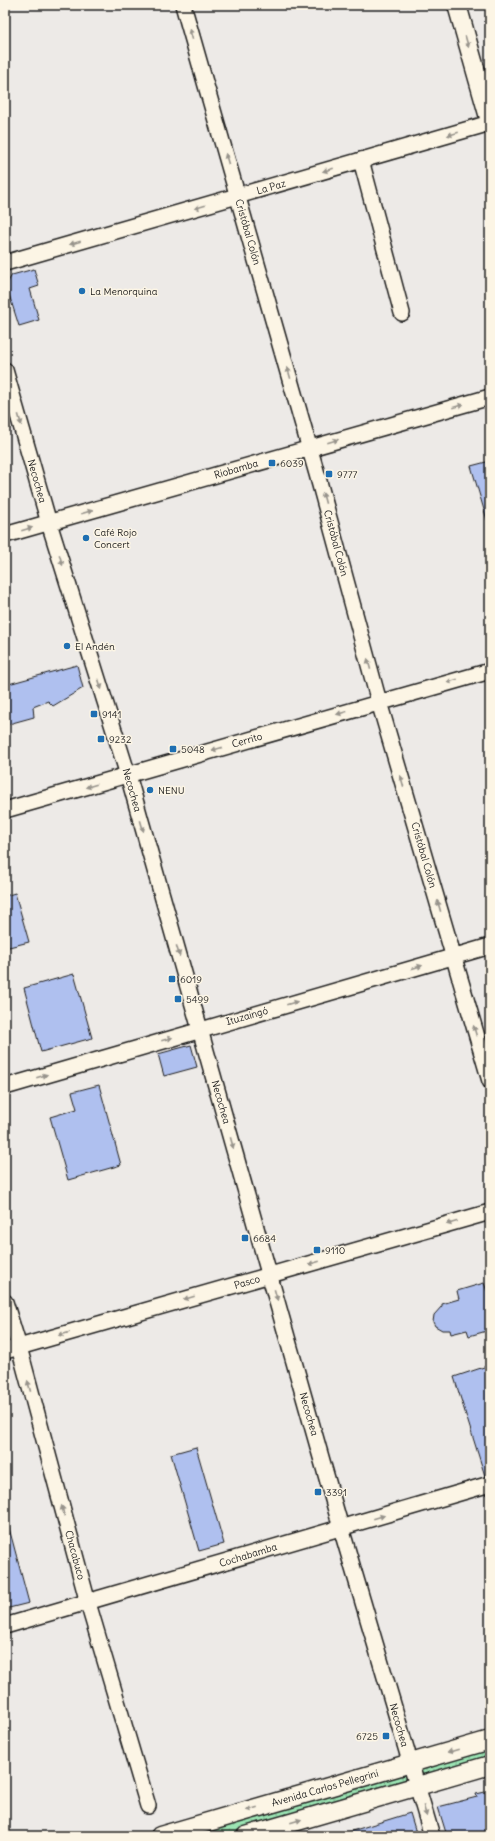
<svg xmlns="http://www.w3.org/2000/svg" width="495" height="1841" viewBox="0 0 495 1841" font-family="Delius,sans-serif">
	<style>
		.grass { fill: url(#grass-dots); stroke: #5c8068 }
		.building { fill: #afc0ef; stroke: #1c1c1c }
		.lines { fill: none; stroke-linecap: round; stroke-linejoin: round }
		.minor-casing { stroke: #1c1c1c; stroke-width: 18 }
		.major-casing { stroke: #1c1c1c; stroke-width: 21 }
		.minor { stroke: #fcf5e5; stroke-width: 15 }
		.major { stroke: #fcf5e5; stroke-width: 18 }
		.oneway { fill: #97938b }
		.poi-dot { fill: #1f6fb2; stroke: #fcf5e5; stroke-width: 1.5 }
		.labels { text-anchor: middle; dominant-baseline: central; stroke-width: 3; stroke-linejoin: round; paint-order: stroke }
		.street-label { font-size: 10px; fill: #1c1c1c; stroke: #fcf5e5 }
		.poi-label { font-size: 10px; fill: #1c1c1c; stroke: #fcf5e5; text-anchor: start }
	</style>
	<defs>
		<pattern id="grass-dots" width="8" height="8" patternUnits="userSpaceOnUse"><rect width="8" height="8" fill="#9ce5b4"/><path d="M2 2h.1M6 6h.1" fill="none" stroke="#86c49a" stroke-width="1.8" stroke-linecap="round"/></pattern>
	</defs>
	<rect width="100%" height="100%" fill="#edeae7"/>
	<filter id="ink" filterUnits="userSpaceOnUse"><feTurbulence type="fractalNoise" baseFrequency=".025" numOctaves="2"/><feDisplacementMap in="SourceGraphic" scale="8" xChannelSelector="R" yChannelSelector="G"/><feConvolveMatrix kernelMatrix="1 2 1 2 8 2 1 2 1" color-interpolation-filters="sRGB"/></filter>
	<g filter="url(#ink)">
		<polygon class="grass" points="490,1740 490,1765 246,1836 160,1836"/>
		<g class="building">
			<polygon points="34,269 39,286 30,289 39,320 19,326 6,285 12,275"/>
			<polygon points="490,461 490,520 487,520 471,466"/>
			<polygon points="77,665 83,688 53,706 48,701 33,707 34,717 5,725 5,685"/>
			<polygon points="15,893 29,942 5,948 5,896"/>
			<polygon points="74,974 92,1038 41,1052 24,988"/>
			<polygon points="191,1045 197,1067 164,1076 158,1054"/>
			<polygon points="99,1085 121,1165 68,1180 50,1117 77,1109 72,1092"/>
			<polygon points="484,1283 487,1291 490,1290 490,1330 469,1336 467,1330 451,1334 450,1330 442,1330 435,1326 433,1322 434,1315 442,1306 442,1304 459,1299 457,1291"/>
			<polygon points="490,1365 490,1475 485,1476 454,1377"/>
			<polygon points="196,1447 224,1544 199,1551 171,1454"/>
			<polygon points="9,1528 29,1603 5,1609 5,1529"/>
			<polygon points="490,1791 490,1836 447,1836 438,1807 477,1797 476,1794"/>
			<polygon points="410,1813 417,1836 342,1836 342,1834"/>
		</g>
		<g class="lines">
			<defs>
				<g id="minor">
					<polyline points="183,5 317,474 379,702 490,1081"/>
					<polyline points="361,160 402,313"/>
					<polyline points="5,263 490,123"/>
					<polyline points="5,370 49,523 128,775 341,1528 432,1836"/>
					<polyline points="5,535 490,397"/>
					<polyline points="5,810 490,671"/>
					<polyline points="5,1087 490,946"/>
					<polyline points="5,1302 19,1347 88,1603 148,1806"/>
					<polyline points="5,1351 490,1212"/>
					<polyline points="5,1626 490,1484"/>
				</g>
				<g id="major">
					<polyline points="457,5 490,121"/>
					<polyline points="160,1836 490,1740"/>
					<polyline points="246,1836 490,1765"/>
				</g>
			</defs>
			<use href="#minor" class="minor-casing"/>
			<use href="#major" class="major-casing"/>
			<use href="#minor" class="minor"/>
			<use href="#major" class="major"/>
		</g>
		<defs><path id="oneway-solid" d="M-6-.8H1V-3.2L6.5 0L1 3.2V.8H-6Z"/></defs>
		<g class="oneway">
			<use href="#oneway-solid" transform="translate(191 34) rotate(-106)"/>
			<use href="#oneway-solid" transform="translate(467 42) rotate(74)"/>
			<use href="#oneway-solid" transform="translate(453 134) rotate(164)"/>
			<use href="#oneway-solid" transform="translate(227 159) rotate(-106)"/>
			<use href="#oneway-solid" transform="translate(328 170) rotate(164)"/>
			<use href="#oneway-solid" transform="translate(200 207) rotate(164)"/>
			<use href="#oneway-solid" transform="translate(75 243) rotate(164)"/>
			<use href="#oneway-solid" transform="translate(289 373) rotate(-106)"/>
			<use href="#oneway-solid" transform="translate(458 406) rotate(-16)"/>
			<use href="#oneway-solid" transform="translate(20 420) rotate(74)"/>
			<use href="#oneway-solid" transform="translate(333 441) rotate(-16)"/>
			<use href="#oneway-solid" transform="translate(324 498) rotate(-105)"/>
			<use href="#oneway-solid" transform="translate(87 512) rotate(-16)"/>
			<use href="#oneway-solid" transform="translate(27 529) rotate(-16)"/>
			<use href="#oneway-solid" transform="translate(61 560) rotate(73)"/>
			<use href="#oneway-solid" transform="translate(369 664) rotate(-105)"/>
			<use href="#oneway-solid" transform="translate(452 681) rotate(164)"/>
			<use href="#oneway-solid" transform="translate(100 684) rotate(73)"/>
			<use href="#oneway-solid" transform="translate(342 713) rotate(164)"/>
			<use href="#oneway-solid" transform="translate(217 749) rotate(164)"/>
			<use href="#oneway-solid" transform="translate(402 781) rotate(-106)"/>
			<use href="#oneway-solid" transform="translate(91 786) rotate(164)"/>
			<use href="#oneway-solid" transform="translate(142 826) rotate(74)"/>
			<use href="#oneway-solid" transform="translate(439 906) rotate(-106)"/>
			<use href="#oneway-solid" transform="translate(178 951) rotate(74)"/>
			<use href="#oneway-solid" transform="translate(417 967) rotate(-16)"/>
			<use href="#oneway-solid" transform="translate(292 1003) rotate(-16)"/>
			<use href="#oneway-solid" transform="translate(475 1031) rotate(-106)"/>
			<use href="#oneway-solid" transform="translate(167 1039) rotate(-16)"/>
			<use href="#oneway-solid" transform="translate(42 1076) rotate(-16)"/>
			<use href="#oneway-solid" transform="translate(232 1143) rotate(74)"/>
			<use href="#oneway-solid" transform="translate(452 1223) rotate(164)"/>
			<use href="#oneway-solid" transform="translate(314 1263) rotate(164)"/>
			<use href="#oneway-solid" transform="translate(276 1295) rotate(74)"/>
			<use href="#oneway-solid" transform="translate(189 1298) rotate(164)"/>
			<use href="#oneway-solid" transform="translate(64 1334) rotate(164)"/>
			<use href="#oneway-solid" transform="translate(29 1386) rotate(-105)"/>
			<use href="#oneway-solid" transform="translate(63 1511) rotate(-105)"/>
			<use href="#oneway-solid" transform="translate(379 1517) rotate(-16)"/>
			<use href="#oneway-solid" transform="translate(453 1751) rotate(164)"/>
			<use href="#oneway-solid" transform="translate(252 1809) rotate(164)"/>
			<use href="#oneway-solid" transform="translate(425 1811) rotate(74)"/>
			<use href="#oneway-solid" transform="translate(296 1821) rotate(-16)"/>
		</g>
	</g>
	<g class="poi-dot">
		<circle cx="82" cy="291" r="4"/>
		<rect x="268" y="459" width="8" height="8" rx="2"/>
		<rect x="325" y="470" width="8" height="8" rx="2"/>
		<circle cx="86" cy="538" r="4"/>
		<circle cx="67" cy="646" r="4"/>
		<rect x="90" y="710" width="8" height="8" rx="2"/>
		<rect x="97" y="735" width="8" height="8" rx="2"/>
		<rect x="169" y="745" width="8" height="8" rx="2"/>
		<circle cx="150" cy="790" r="4"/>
		<rect x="168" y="975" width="8" height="8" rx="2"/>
		<rect x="174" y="995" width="8" height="8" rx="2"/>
		<rect x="241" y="1234" width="8" height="8" rx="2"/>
		<rect x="313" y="1246" width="8" height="8" rx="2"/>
		<rect x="314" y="1488" width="8" height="8" rx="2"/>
		<rect x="382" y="1732" width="8" height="8" rx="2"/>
	</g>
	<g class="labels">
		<g class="street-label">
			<text transform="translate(271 187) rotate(-16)">La Paz</text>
			<text transform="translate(248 232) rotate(74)">Cristóbal Colón</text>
			<text transform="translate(236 469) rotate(-16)">Riobamba</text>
			<text transform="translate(37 481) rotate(74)">Necochea</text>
			<text transform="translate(336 543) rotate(75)">Cristóbal Colón</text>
			<text transform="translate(247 740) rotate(-16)">Cerrito</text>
			<text transform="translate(132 790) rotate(74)">Necochea</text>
			<text transform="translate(424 855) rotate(74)">Cristóbal Colón</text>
			<text transform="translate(247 1016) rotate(-16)">Ituzaingó</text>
			<text transform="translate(221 1102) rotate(74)">Necochea</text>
			<text transform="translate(247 1282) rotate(-16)">Pasco</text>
			<text transform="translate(309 1414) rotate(74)">Necochea</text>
			<text transform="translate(75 1555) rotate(75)">Chacabuco</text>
			<text transform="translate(248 1555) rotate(-17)">Cochabamba</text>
			<text transform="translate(399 1725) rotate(74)">Necochea</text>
			<text transform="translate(325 1788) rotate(-16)">Avenida Carlos Pellegrini</text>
		</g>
		<g class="poi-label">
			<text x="90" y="291">La Menorquina</text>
			<text x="280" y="463">6039</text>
			<text x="337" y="474">9777</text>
			<text x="94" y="532">Café Rojo<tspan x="94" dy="12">Concert</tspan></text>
			<text x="75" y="646">El Andén</text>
			<text x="102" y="714">9141</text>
			<text x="109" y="739">9232</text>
			<text x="181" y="749">5048</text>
			<text x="158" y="790">NENU</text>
			<text x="180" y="979">6019</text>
			<text x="186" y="999">5499</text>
			<text x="253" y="1238">6684</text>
			<text x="325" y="1250">9110</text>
			<text x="326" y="1492">3391</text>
			<text x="378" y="1736" text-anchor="end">6725</text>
		</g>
	</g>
	<rect width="495" height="1841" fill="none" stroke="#fcf5e5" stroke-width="20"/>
	<rect x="10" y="10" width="475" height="1821" fill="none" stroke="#1c1c1c" stroke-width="1.5" filter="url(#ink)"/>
</svg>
